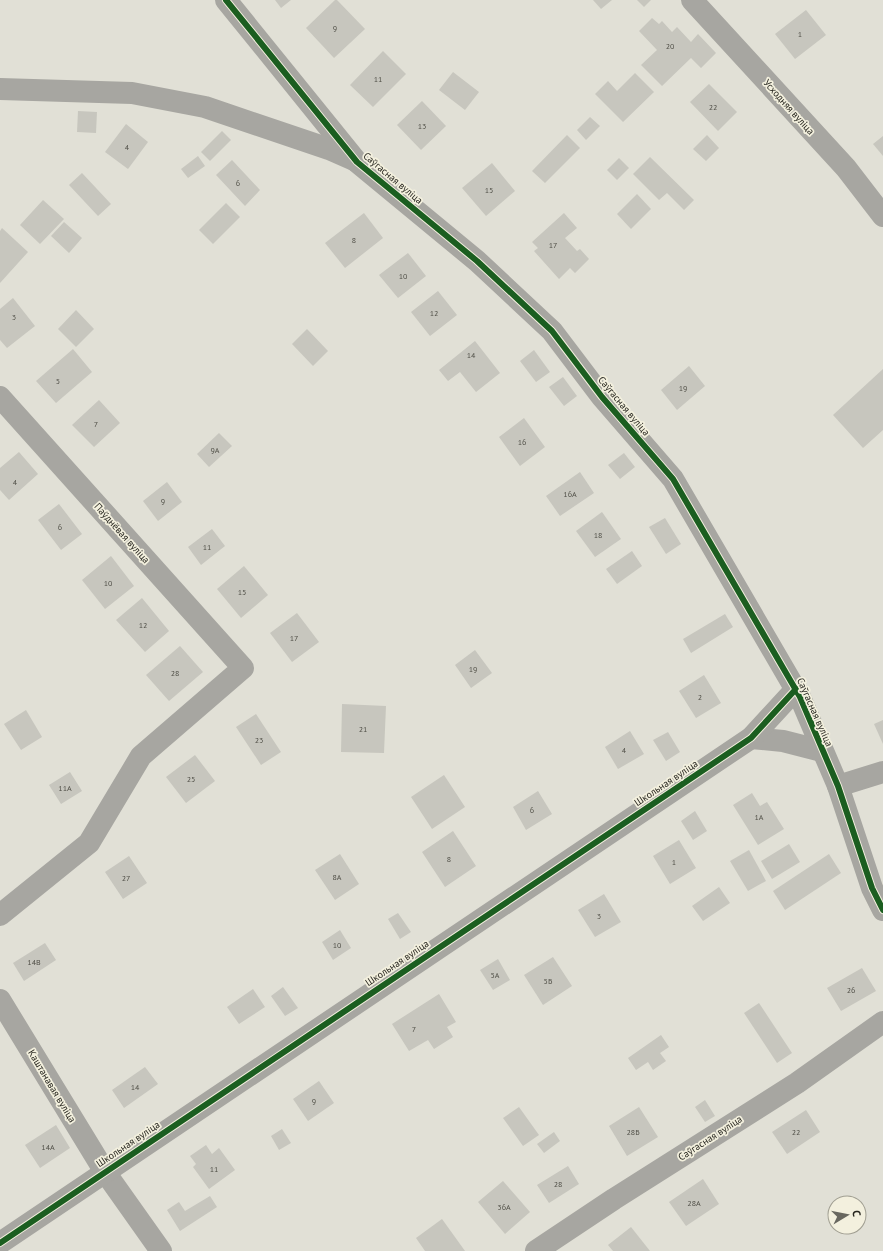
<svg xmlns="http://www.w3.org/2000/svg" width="883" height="1251" viewBox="0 0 883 1251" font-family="'PT Sans',sans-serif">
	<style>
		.building { fill: #c7c6be }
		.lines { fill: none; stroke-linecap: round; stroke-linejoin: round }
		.minor { stroke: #a7a6a1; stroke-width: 22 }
		.cycleway-casing { stroke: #f3f0de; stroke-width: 8 }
		.cycleway { stroke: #1b5e20; stroke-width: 6 }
		.labels { text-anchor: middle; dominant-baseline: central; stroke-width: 3.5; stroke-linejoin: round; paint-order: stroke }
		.number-label { font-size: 8px; fill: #515048 }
		.street-label { font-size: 10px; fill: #27261f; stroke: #f3f0de }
	</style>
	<rect width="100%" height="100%" fill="#e1e0d6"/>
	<g class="building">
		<polygon points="275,0 291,0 281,8"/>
		<polygon points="335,0 337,0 365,29 334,58 306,28"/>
		<polygon points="593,0 612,0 601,9"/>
		<polygon points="637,0 651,0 644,7"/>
		<polygon points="806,10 826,35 795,59 775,34"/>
		<polygon points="652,18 659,24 662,21 672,32 677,27 691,42 698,34 716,53 701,68 691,58 662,86 641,65 657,50 639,31"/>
		<polygon points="383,51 406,74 373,107 350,85"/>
		<polygon points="453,72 479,92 465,110 439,90"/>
		<polygon points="635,73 654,92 623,122 595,94 608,81 617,91"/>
		<polygon points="709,84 737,112 718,131 690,102"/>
		<polygon points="422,101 446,126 421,150 397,125"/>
		<polygon points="78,111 97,112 96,133 77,132"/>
		<polygon points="590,117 600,126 586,140 577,130"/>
		<polygon points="126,124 148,142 128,169 105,152"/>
		<polygon points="222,131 231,140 210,161 201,152"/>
		<polygon points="567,135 580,148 545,183 532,171"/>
		<polygon points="707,135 719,148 706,161 693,149"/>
		<polygon points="883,136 883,156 873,144"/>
		<polygon points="198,156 205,166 188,178 181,169"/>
		<polygon points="650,157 694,200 684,210 667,193 659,200 633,174"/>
		<polygon points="619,158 629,168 617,180 607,170"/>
		<polygon points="232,160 260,190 245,206 216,175"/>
		<polygon points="492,163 515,191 486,216 462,188"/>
		<polygon points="82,173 111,204 98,216 69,185"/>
		<polygon points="637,194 651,209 631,229 617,214"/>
		<polygon points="43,200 64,219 40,244 20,225"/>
		<polygon points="226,203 240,217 213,244 199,230"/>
		<polygon points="364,213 383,238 345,268 325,243"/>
		<polygon points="564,213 577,228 565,238 577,251 580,249 589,259 575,273 570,268 559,279 534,251 538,248 532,242"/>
		<polygon points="64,222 82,238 69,253 51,236"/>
		<polygon points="2,228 28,252 0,283 0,231"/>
		<polygon points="408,253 426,276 398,298 379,275"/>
		<polygon points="438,291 457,315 430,336 411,312"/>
		<polygon points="13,298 35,326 7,348 0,340 0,309"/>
		<polygon points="76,310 94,329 76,347 58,329"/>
		<polygon points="307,329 328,351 313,366 292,344"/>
		<polygon points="475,341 500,373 476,392 460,372 448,381 439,370"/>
		<polygon points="73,349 92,372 56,403 36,381"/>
		<polygon points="534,350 550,372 536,382 520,361"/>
		<polygon points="689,366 705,386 677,410 661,390"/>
		<polygon points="883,369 883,430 863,448 833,415"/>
		<polygon points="563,377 577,396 564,406 549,387"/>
		<polygon points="99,400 120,423 94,447 72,425"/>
		<polygon points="524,418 545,447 520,466 499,437"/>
		<polygon points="219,433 232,446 209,467 197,454"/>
		<polygon points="19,452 38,474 9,500 0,490 0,468"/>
		<polygon points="624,453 635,467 620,479 608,465"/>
		<polygon points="580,472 594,493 560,516 546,496"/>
		<polygon points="167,482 182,502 158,521 143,501"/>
		<polygon points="59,504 82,534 61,550 38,520"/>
		<polygon points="602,512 621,539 595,557 576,531"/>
		<polygon points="665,518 681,544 666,554 649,527"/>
		<polygon points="212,529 225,546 201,565 188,547"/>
		<polygon points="632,551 642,566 617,584 606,569"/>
		<polygon points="111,556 134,586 105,609 82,580"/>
		<polygon points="244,566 268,595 241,618 217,589"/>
		<polygon points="142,598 169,631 145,652 116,620"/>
		<polygon points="297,613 319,642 292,662 270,633"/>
		<polygon points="725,614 733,627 691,653 683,639"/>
		<polygon points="180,646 203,672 169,701 146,675"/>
		<polygon points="475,650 492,673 471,688 455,665"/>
		<polygon points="704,675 721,703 696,718 679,691"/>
		<polygon points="342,704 386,706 384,753 341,752"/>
		<polygon points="26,710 42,737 21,750 4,724"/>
		<polygon points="256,714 281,752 261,765 236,727"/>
		<polygon points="883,720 883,744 874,724"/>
		<polygon points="630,731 644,754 618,769 605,747"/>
		<polygon points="668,732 680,752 666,761 653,740"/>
		<polygon points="195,755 215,781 186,803 166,777"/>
		<polygon points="70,772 82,791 61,804 49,785"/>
		<polygon points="444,775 465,807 432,829 411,797"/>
		<polygon points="538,791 552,814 526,830 513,807"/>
		<polygon points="752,793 760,806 767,802 784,829 758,845 733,805"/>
		<polygon points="695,811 707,831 693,840 681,821"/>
		<polygon points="453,831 476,866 445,887 422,852"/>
		<polygon points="679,840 696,868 670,884 653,856"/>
		<polygon points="789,844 800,862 772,879 761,861"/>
		<polygon points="749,850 766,881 748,891 730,861"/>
		<polygon points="340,854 359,884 335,900 315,870"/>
		<polygon points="829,854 841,873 785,910 773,891"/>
		<polygon points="129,856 147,883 123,899 105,872"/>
		<polygon points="719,887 730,903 703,921 692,906"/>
		<polygon points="604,894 621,922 595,937 578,910"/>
		<polygon points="398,913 411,932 400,939 388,919"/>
		<polygon points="340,930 351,948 333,960 322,942"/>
		<polygon points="45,943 56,960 24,981 13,963"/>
		<polygon points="553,957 572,986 543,1005 524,975"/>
		<polygon points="498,959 510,980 493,990 480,970"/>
		<polygon points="862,968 876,991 841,1011 827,988"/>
		<polygon points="283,987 298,1008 285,1016 271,996"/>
		<polygon points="253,989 265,1007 239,1024 227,1007"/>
		<polygon points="439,994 456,1022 447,1027 453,1037 434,1049 428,1040 409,1051 392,1024"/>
		<polygon points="759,1003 792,1053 777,1063 744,1013"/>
		<polygon points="661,1035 669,1047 660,1053 666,1061 653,1070 648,1062 636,1070 628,1058"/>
		<polygon points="145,1067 158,1084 124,1108 112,1090"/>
		<polygon points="319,1081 334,1103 308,1121 293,1099"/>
		<polygon points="705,1100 715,1116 705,1122 695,1107"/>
		<polygon points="519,1107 539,1135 523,1146 503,1118"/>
		<polygon points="639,1107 658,1137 627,1156 609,1126"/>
		<polygon points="806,1110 820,1132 787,1154 772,1132"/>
		<polygon points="56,1125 70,1148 40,1168 25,1145"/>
		<polygon points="282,1129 291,1143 279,1150 271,1136"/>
		<polygon points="554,1132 560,1141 544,1153 537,1144"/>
		<polygon points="206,1145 212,1154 219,1148 235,1170 209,1189 193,1167 196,1164 190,1156"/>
		<polygon points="568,1166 579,1184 549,1203 537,1185"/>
		<polygon points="703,1179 719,1204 686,1226 669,1202"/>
		<polygon points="503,1181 530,1212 505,1234 478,1202"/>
		<polygon points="210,1196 217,1207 180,1231 167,1210 179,1202 185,1211"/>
		<polygon points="442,1219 465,1251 425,1251 416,1238"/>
		<polygon points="631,1227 650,1251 613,1251 608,1245"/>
	</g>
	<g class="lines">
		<g class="minor">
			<polyline points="226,0 357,162 477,261 552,331 602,397 673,479 800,697 838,786 872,888 883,910"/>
			<polyline points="692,0 846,168 883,216"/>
			<polyline points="0,89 132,93 205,107 329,149 354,160"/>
			<polyline points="0,397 243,668 141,756 89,843 0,915"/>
			<polyline points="751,738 783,741 822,751"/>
			<polyline points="838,786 883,772"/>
			<polyline points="0,1000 105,1172 161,1251"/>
			<polyline points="0,1243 751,738 796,689"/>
			<polyline points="536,1251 614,1199 797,1083 883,1022"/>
		</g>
		<defs>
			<g id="cycleway">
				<polyline points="226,0 357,162 477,261 552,331 602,397 673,479 800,697 838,786 872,888 883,910"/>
				<polyline points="0,1243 751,738 796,689"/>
			</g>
		</defs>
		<use href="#cycleway" class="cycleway-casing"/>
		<use href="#cycleway" class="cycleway"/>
	</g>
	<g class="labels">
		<g class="number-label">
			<text x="335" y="28">9</text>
			<text x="800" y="34">1</text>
			<text x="670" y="46">20</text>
			<text x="378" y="79">11</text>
			<text x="713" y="107">22</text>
			<text x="422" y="126">13</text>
			<text x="127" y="147">4</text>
			<text x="238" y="183">6</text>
			<text x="489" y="190">15</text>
			<text x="354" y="240">8</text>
			<text x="553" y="245">17</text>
			<text x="403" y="276">10</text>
			<text x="434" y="313">12</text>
			<text x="14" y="317">3</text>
			<text x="471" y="355">14</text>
			<text x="58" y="381">5</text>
			<text x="683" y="388">19</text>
			<text x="96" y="424">7</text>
			<text x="522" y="442">16</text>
			<text x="215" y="450">9А</text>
			<text x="15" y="482">4</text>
			<text x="570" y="494">16А</text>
			<text x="163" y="501">9</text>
			<text x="60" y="527">6</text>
			<text x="598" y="535">18</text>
			<text x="207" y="547">11</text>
			<text x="108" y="583">10</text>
			<text x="242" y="592">15</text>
			<text x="143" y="625">12</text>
			<text x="294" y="638">17</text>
			<text x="473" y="669">19</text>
			<text x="175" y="673">28</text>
			<text x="700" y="697">2</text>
			<text x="363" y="729">21</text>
			<text x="259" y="740">23</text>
			<text x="624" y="750">4</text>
			<text x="191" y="779">25</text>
			<text x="65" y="788">11А</text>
			<text x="532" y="810">6</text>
			<text x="759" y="817">1А</text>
			<text x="449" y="859">8</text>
			<text x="674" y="862">1</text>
			<text x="337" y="877">8А</text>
			<text x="126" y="878">27</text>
			<text x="599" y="916">3</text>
			<text x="337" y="945">10</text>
			<text x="34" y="962">14В</text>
			<text x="495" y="975">5А</text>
			<text x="548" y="981">5Б</text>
			<text x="851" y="990">26</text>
			<text x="414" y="1029">7</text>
			<text x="135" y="1087">14</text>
			<text x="314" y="1101">9</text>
			<text x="633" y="1132">28Б</text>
			<text x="796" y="1132">22</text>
			<text x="48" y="1147">14А</text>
			<text x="214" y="1169">11</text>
			<text x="558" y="1184">28</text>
			<text x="694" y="1203">28А</text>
			<text x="504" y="1207">36А</text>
		</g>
		<g class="street-label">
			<text transform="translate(789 107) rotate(48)">Усходняя вуліца</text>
			<text transform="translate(393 178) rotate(40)">Саўгасная вуліца</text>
			<text transform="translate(624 406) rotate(50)">Саўгасная вуліца</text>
			<text transform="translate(122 533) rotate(48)">Паўднёвая вуліца</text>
			<text transform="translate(815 712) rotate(66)">Саўгасная вуліца</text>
			<text transform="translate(666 783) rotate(-34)">Школьная вуліца</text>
			<text transform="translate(397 963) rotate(-34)">Школьная вуліца</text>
			<text transform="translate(52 1086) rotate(59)">Каштанавая вуліца</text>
			<text transform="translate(710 1138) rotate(-33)">Саўгасная вуліца</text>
			<text transform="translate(128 1144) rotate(-34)">Школьная вуліца</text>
		</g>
	</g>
	<g transform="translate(847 1215) rotate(80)"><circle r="19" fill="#f3f0de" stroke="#a19f92"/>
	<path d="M0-3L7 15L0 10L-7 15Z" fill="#68675f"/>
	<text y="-6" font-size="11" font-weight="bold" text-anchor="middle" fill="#27261f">С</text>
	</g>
</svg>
